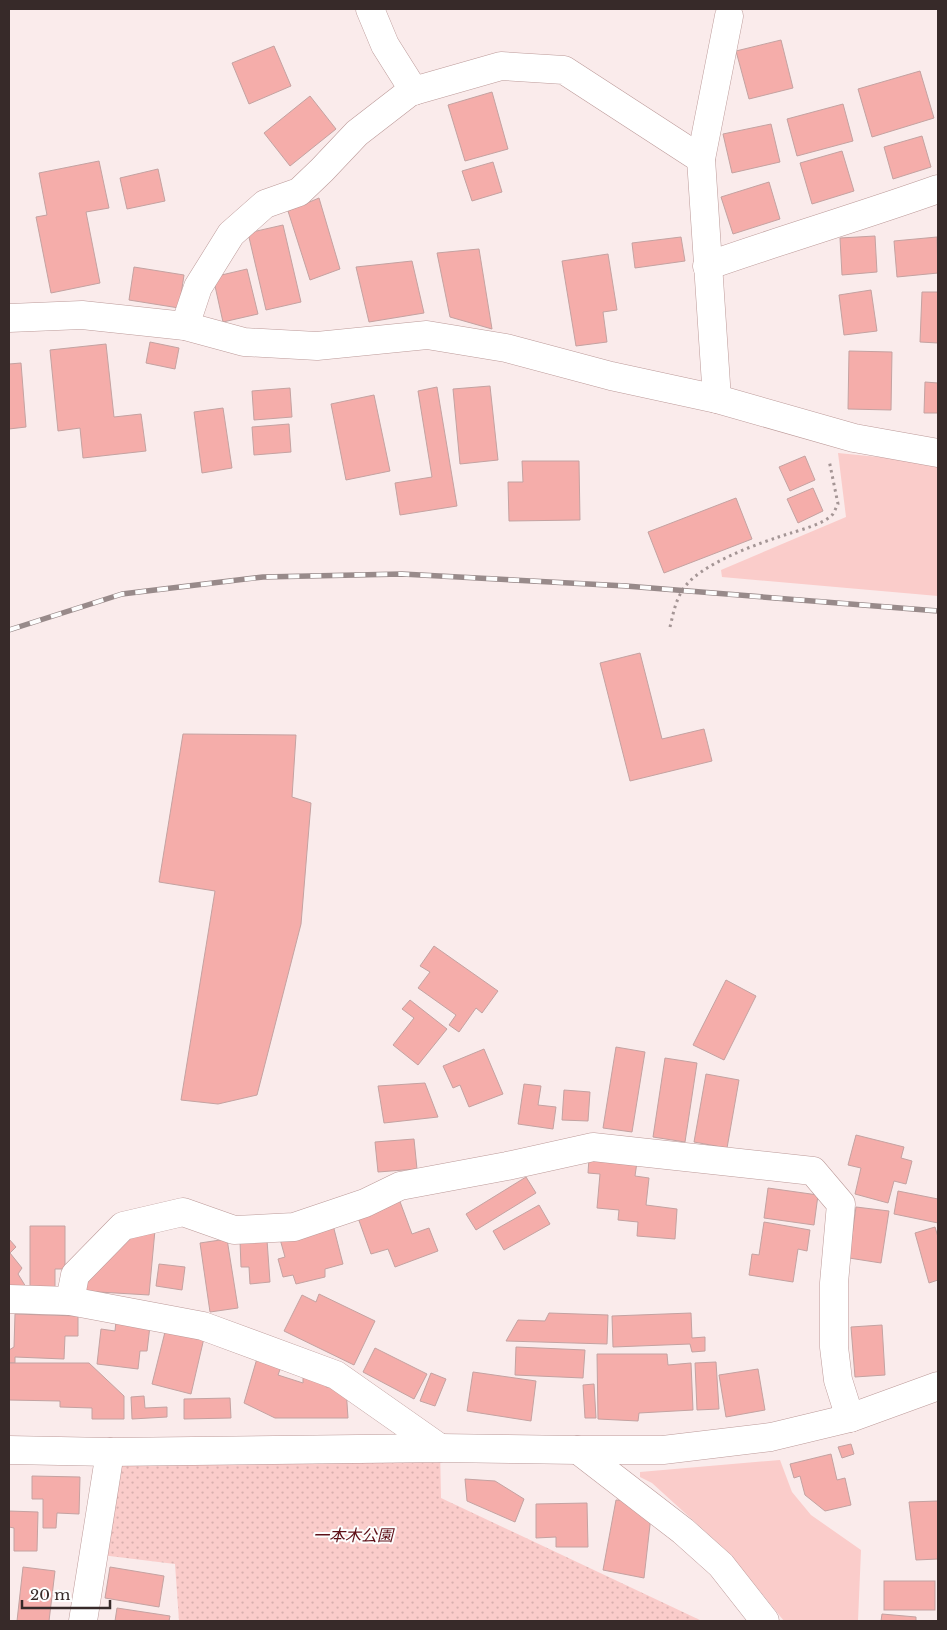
<svg xmlns="http://www.w3.org/2000/svg" width="947" height="1630" viewBox="0 0 947 1630" font-family="'Libre Baskerville','Noto Sans JP',serif">
	<style>
		.green { fill: #faccca }
		.park { fill: url(#park-dots) }
		.building { fill: #f5adaa; stroke: #c4a2a1 }
		.lines { fill: none; stroke-linecap: round; stroke-linejoin: round }
		.street-casing { stroke: #bc9a99; stroke-width: 29 }
		.secondary-casing { stroke: #bc9a99; stroke-width: 29 }
		.path { stroke: #a49595; stroke-width: 3; stroke-dasharray: 2.5 4; stroke-linecap: butt }
		.street { stroke: #fff; stroke-width: 28 }
		.secondary { stroke: #fff; stroke-width: 28 }
		.rail-casing { stroke: #988a8a; stroke-width: 5.5 }
		.rail { stroke: #fdfdfd; stroke-width: 4; stroke-dasharray: 11; stroke-linecap: butt }
		.labels { text-anchor: middle; dominant-baseline: central; stroke-width: 4; stroke-linejoin: round; paint-order: stroke }
		.park-label { font-size: 16px; font-style: italic; fill: #5e1018; stroke: #fdfdfd }
	</style>
	<defs>
		<pattern id="park-dots" width="8" height="8" patternUnits="userSpaceOnUse" patternTransform="scale(1.25)"><rect width="8" height="8" fill="#faccca"/><path d="M2 2h.1M6 6h.1" fill="none" stroke="#d7afae" stroke-width="1.8" stroke-linecap="round"/></pattern>
	</defs>
	<rect width="100%" height="100%" fill="#faebeb"/>
	<g class="green">
		<polygon points="838,453 938,463 938,596 722,577 721,570 846,517"/>
		<polygon points="780,1460 792,1492 811,1515 861,1550 858,1621 784,1621 729,1553 652,1483 640,1477 640,1472"/>
	</g>
	<polygon class="park" points="440,1448 441,1498 702,1621 179,1621 175,1564 93,1554 110,1452"/>
	<g class="building">
		<polygon points="781,40 793,88 749,99 736,51"/>
		<polygon points="274,46 291,86 249,104 232,63"/>
		<polygon points="920,71 934,118 872,137 858,89"/>
		<polygon points="492,92 508,149 465,161 448,105"/>
		<polygon points="310,96 336,129 290,166 264,133"/>
		<polygon points="843,104 853,141 797,156 787,119"/>
		<polygon points="771,124 780,162 732,173 723,134"/>
		<polygon points="922,136 931,167 893,179 884,147"/>
		<polygon points="842,151 854,191 812,204 800,163"/>
		<polygon points="99,161 109,208 86,212 100,283 51,293 36,217 47,215 39,173"/>
		<polygon points="493,162 502,192 472,201 462,171"/>
		<polygon points="158,169 165,201 127,209 120,178"/>
		<polygon points="769,182 780,219 733,234 721,197"/>
		<polygon points="319,198 340,269 310,280 288,211"/>
		<polygon points="283,225 301,302 266,310 248,233"/>
		<polygon points="875,236 877,272 842,275 840,238"/>
		<polygon points="681,237 685,261 635,268 632,243"/>
		<polygon points="937,237 938,273 897,277 894,241"/>
		<polygon points="479,249 492,329 450,317 437,253"/>
		<polygon points="608,254 617,310 603,312 607,342 576,346 562,261"/>
		<polygon points="412,261 424,313 369,322 356,267"/>
		<polygon points="134,267 184,275 179,308 129,300"/>
		<polygon points="247,269 258,314 223,322 213,277"/>
		<polygon points="871,290 877,331 844,335 839,295"/>
		<polygon points="922,292 938,292 938,343 920,342"/>
		<polygon points="150,342 179,348 175,369 146,363"/>
		<polygon points="106,344 114,417 141,414 146,451 83,458 80,428 58,431 50,350"/>
		<polygon points="849,351 892,352 891,410 848,409"/>
		<polygon points="21,363 26,427 9,429 9,364"/>
		<polygon points="925,382 938,383 938,413 924,413"/>
		<polygon points="490,386 498,460 460,464 453,389"/>
		<polygon points="437,387 457,506 400,515 395,483 432,477 418,391"/>
		<polygon points="290,388 292,417 254,420 252,391"/>
		<polygon points="374,395 390,471 346,480 331,404"/>
		<polygon points="223,408 232,468 202,473 194,412"/>
		<polygon points="289,424 291,452 254,455 252,427"/>
		<polygon points="805,456 815,480 790,491 779,467"/>
		<polygon points="522,461 579,461 580,520 509,521 508,482 523,482"/>
		<polygon points="813,488 823,511 798,523 787,499"/>
		<polygon points="736,498 752,539 664,573 648,532"/>
		<polygon points="640,653 662,739 704,729 712,761 630,781 600,663"/>
		<polygon points="183,734 296,735 292,797 311,803 301,924 257,1095 218,1104 181,1100 215,891 159,882"/>
		<polygon points="434,946 498,991 482,1013 476,1008 459,1032 449,1025 456,1015 418,988 430,972 420,966"/>
		<polygon points="726,980 756,996 724,1060 693,1045"/>
		<polygon points="410,1000 447,1029 418,1065 393,1045 414,1018 402,1009"/>
		<polygon points="616,1047 645,1052 632,1132 603,1128"/>
		<polygon points="484,1049 503,1094 469,1107 460,1085 453,1088 443,1066"/>
		<polygon points="665,1058 697,1063 685,1142 653,1137"/>
		<polygon points="706,1074 739,1080 727,1148 694,1142"/>
		<polygon points="425,1083 438,1117 384,1123 378,1086"/>
		<polygon points="524,1084 541,1086 538,1105 556,1107 553,1129 518,1124"/>
		<polygon points="564,1090 590,1092 588,1121 562,1120"/>
		<polygon points="856,1135 904,1147 901,1158 912,1161 906,1184 894,1181 888,1203 855,1194 861,1168 848,1165"/>
		<polygon points="414,1139 417,1169 378,1172 375,1142"/>
		<polygon points="589,1158 637,1162 635,1176 649,1178 646,1205 677,1209 675,1239 637,1236 638,1222 618,1220 619,1210 597,1208 600,1174 588,1173"/>
		<polygon points="526,1177 536,1193 476,1230 466,1214"/>
		<polygon points="768,1188 818,1195 814,1225 764,1218"/>
		<polygon points="898,1191 938,1199 938,1223 894,1214"/>
		<polygon points="399,1199 412,1234 429,1228 438,1251 395,1267 388,1249 371,1254 357,1215"/>
		<polygon points="539,1205 550,1224 504,1250 493,1231"/>
		<polygon points="856,1207 889,1211 881,1263 849,1258"/>
		<polygon points="764,1222 810,1230 807,1251 798,1249 793,1282 749,1275 752,1254 759,1255"/>
		<polygon points="333,1225 343,1264 325,1269 325,1277 296,1284 293,1275 283,1277 278,1259 285,1257 280,1239"/>
		<polygon points="30,1226 65,1226 65,1269 55,1269 55,1287 30,1287"/>
		<polygon points="935,1227 938,1237 938,1280 929,1283 915,1233"/>
		<polygon points="155,1230 149,1295 82,1291 82,1276 128,1232"/>
		<polygon points="9,1239 16,1247 10,1253 22,1268 18,1274 26,1287 9,1286"/>
		<polygon points="227,1239 238,1308 210,1312 200,1243"/>
		<polygon points="267,1240 270,1282 250,1284 249,1267 241,1267 240,1241"/>
		<polygon points="159,1264 185,1267 182,1290 156,1286"/>
		<polygon points="319,1294 375,1321 354,1365 284,1331 302,1295 316,1302"/>
		<polygon points="549,1313 608,1315 607,1344 506,1341 518,1320 545,1321"/>
		<polygon points="691,1313 692,1338 705,1337 705,1351 692,1352 690,1344 613,1347 612,1316"/>
		<polygon points="15,1314 78,1316 78,1336 65,1336 64,1359 15,1357 15,1363 9,1363 9,1350 14,1347"/>
		<polygon points="116,1321 150,1326 147,1351 140,1351 138,1369 97,1364 101,1329 115,1331"/>
		<polygon points="882,1325 885,1375 855,1377 851,1327"/>
		<polygon points="166,1328 204,1338 191,1394 152,1384"/>
		<polygon points="516,1347 585,1350 583,1378 515,1375"/>
		<polygon points="375,1348 427,1374 414,1399 363,1372"/>
		<polygon points="597,1354 667,1354 668,1365 691,1363 693,1410 639,1413 638,1421 598,1419"/>
		<polygon points="258,1355 282,1364 278,1375 303,1383 303,1369 329,1380 326,1387 346,1388 348,1418 275,1418 244,1403"/>
		<polygon points="716,1362 719,1409 697,1410 695,1363"/>
		<polygon points="9,1363 89,1363 124,1396 124,1419 92,1419 92,1408 60,1407 60,1401 9,1400 9,1418"/>
		<polygon points="758,1369 765,1410 726,1417 719,1375"/>
		<polygon points="473,1372 536,1381 531,1421 467,1411"/>
		<polygon points="431,1373 446,1379 435,1406 420,1401"/>
		<polygon points="594,1384 596,1418 585,1418 583,1385"/>
		<polygon points="144,1396 145,1408 167,1407 167,1417 132,1419 131,1397"/>
		<polygon points="230,1398 231,1418 184,1419 184,1399"/>
		<polygon points="851,1444 854,1454 842,1458 838,1447"/>
		<polygon points="831,1454 837,1480 845,1478 851,1505 825,1511 805,1495 800,1476 794,1478 790,1464"/>
		<polygon points="32,1476 80,1477 79,1514 57,1513 56,1528 43,1528 43,1499 32,1499"/>
		<polygon points="465,1479 495,1481 524,1499 515,1522 467,1501"/>
		<polygon points="616,1500 631,1501 651,1516 644,1578 603,1570"/>
		<polygon points="938,1501 938,1559 916,1560 909,1502"/>
		<polygon points="587,1503 588,1547 556,1547 556,1537 536,1538 536,1504"/>
		<polygon points="9,1511 38,1512 37,1551 14,1551 14,1528 9,1527"/>
		<polygon points="23,1567 55,1571 49,1621 17,1621"/>
		<polygon points="110,1567 164,1576 159,1607 105,1598"/>
		<rect x="884" y="1581" width="51" height="29"/>
		<polygon points="117,1608 170,1616 169,1621 115,1621"/>
		<polygon points="882,1614 916,1617 916,1621 881,1621"/>
	</g>
	<g class="lines">
		<defs>
			<g id="street">
				<polyline points="370,9 385,45 414,91"/>
				<path d="M 707,266 C 784,239 862,216 938,189"/>
				<polyline points="9,318 82,315 185,326 244,342 317,346 427,335 506,348 611,376 717,399 854,438 938,453"/>
				<polyline points="185,326 198,287 231,234 265,204 299,192 322,170 357,133 410,92 501,66 564,70 701,159"/>
				<polyline points="717,399 701,159 729,16"/>
				<polyline points="9,1299 70,1301 203,1326 336,1375 440,1448"/>
				<polyline points="70,1301 75,1275 123,1226 183,1212 234,1230 294,1227 365,1203 400,1186 507,1166 593,1147 813,1171 841,1204 834,1283 834,1347 838,1380 850,1418"/>
				<polyline points="578,1450 683,1531 721,1565 765,1621"/>
				<polyline points="83,1621 110,1452"/>
			</g>
			<polyline id="secondary" points="9,1450 110,1452 440,1448 578,1450 663,1450 771,1437 850,1418 938,1386"/>
		</defs>
		<use href="#street" class="street-casing"/>
		<use href="#secondary" class="secondary-casing"/>
		<path class="path" d="M 670,627 C 673,615 675,602 682,591 C 697,564 762,542 791,533 C 803,529 824,524 833,514 C 835,511 836,507 838,504 L 829,460"/>
		<use href="#street" class="street"/>
		<use href="#secondary" class="secondary"/>
		<defs>
			<polyline id="rail" points="9,630 122,594 263,577 402,574 626,586 938,611"/>
		</defs>
		<use href="#rail" class="rail-casing"/>
		<use href="#rail" class="rail"/>
	</g>
	<g class="labels">
		<g class="park-label">
			<text x="353" y="1535">一本木公園</text>
		</g>
	</g>
	<rect width="947" height="1630" fill="none" stroke="#372a29" stroke-width="20"/>
	<path d="M22 1600v8h88v-8" fill="none" stroke="#372a29" stroke-width="2.5"/>
	<text x="30" y="1600" font-size="15" fill="#372a29" stroke="#fdfdfd" stroke-width="4" paint-order="stroke">20 m</text>
</svg>
